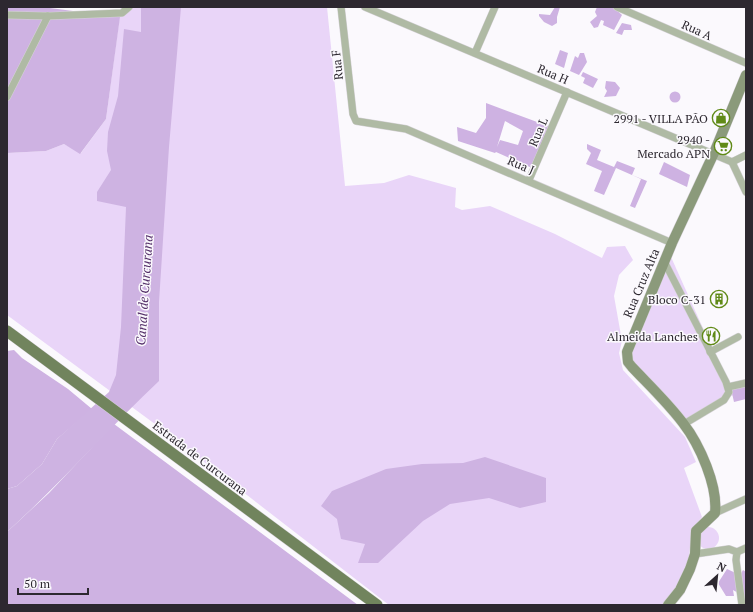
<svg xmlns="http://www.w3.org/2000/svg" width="753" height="612" viewBox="0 0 753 612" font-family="'PT Serif',serif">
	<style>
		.green { fill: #e9d5f8 }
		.forest { fill: #ceb2e2; fill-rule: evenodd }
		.water { fill: #ceb3e2 }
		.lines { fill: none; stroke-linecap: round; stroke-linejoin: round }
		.street-casing { stroke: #d6d3d8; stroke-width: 8 }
		.secondary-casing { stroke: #d6d3d8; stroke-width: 11 }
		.primary-casing { stroke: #d6d3d8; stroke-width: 12 }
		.street { stroke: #afbaa4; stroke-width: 7 }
		.secondary { stroke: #8b9a7b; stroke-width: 10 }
		.primary { stroke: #71845d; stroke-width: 11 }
		.labels { text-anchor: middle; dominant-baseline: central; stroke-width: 3; stroke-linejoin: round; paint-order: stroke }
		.street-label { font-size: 12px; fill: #2d2830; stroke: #fbf9fd }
		.poi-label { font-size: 12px; fill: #2d2830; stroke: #fbf9fd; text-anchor: end }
		.water-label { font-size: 13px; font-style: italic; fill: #55316a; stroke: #fbf9fd }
	</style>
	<rect width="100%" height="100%" fill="#fbf9fd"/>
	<g class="green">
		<polygon points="121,7 327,7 345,186 384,183 409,175 456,188 455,207 462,210 490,206 555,234 602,258 607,247 625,246 633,260 619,275 614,296 622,341 619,353 623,370 685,437 696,462 684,468 702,517 692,530 688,565 672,594 662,605 389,605 159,427 7,315 7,153 46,151 64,144 81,153 106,119"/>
		<polygon points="671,257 733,395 684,423 629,359"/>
		<circle cx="708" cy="538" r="11"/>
	</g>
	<g class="forest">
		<polygon points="7,7 42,7 120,17 106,119 80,154 64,144 46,151 7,153"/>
		<polygon points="555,7 560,7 557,17 557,23 552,26 544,22 539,16 539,14 550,15"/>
		<polygon points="597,7 613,7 622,15 614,30 603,25 604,21 601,20 598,27 594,28 590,22 597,16 595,12"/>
		<polygon points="622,23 631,25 632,30 624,30 622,35 616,33"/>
		<polygon points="580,53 584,53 587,62 579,75 570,71 575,56 578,58"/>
		<polygon points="583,72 598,79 593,88 583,83 585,78 581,76"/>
		<polygon points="606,81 615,82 620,88 616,96 604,97 607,91 605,88"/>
		<circle cx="675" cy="97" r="5.5"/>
		<path d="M 486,103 L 548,126 L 532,168 L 496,152 L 495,153 L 458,141 L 457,127 L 476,133 L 486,118 ZM 505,121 L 523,131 L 518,145 L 500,140 L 497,147 Z"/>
		<polygon points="587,144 601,150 597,160 614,167 617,161 635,168 632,175 647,181 635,208 630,206 641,179 616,168 604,195 594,191 602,171 586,164 591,153 587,149"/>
		<polygon points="664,162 690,175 687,187 659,174"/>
		<polygon points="14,350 22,358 68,389 92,409 57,439 42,464 17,486 7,489 7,351"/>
		<polygon points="745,387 746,399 734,402 731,389"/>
		<polygon points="114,424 358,605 7,605 7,532 49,493"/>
		<polygon points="727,569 740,575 743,570 746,572 745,597 733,590 734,596 726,596 718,583"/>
	</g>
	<g class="water">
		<path d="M 141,7 L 181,7 L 169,147 L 159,302 L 159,381 C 107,430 60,484 7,532 L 7,489 L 17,486 L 42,464 L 57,439 L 109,392 L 116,375 L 121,327 L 126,207 L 97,201 L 97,192 L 111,170 L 107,151 L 108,132 L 118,96 L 124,29 L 141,32 Z"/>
		<polygon points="560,50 568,53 564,68 555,64"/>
		<polygon points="485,457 546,478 546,502 520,508 489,498 450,504 423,521 378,563 358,563 365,544 341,539 337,519 321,506 332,491 386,469 422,464 463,463"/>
	</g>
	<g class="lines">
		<defs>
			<g id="street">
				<polyline points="341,7 353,114 356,121 406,129 672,243"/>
				<polyline points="365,7 732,162"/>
				<polyline points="617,7 746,63"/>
				<polyline points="7,15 48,16 122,13 129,7"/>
				<polyline points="475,53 495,7"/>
				<polyline points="7,97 48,16"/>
				<polyline points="732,162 746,192"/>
				<polyline points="732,162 746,155"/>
				<polyline points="529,180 567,92"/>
				<polyline points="665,263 726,382 729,392 724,400 684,424"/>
				<polyline points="710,352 738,337"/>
				<polyline points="728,387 746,383"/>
				<polyline points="715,513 746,499"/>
				<polyline points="737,552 746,548"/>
				<polyline points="695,554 729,549 737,552 736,560 742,605"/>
			</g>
			<path id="secondary" d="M 668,605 L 680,590 L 690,569 L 695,554 L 696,531 L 715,513 C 718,486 700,445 683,423 C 668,403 649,385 632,367 L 628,362 L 627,352 L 672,243 L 714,153 L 746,75"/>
			<polyline id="primary" points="7,331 377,605"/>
		</defs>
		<use href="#street" class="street-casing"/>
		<use href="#secondary" class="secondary-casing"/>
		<use href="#primary" class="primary-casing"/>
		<use href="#street" class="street"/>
		<use href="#secondary" class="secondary"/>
		<use href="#primary" class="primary"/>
	</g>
	<defs>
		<symbol id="shop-ring" viewBox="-11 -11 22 22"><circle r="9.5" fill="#fbf9fd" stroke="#608a17" stroke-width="1.5"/><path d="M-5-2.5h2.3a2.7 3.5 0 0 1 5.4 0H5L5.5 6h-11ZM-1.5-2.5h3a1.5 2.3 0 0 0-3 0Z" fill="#608a17"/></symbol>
		<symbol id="supermarket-ring" viewBox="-11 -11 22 22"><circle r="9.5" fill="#fbf9fd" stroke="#608a17" stroke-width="1.5"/><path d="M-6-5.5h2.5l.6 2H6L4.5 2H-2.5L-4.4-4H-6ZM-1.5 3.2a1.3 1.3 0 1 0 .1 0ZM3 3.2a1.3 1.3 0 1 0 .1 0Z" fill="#608a17"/></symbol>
		<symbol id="building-ring" viewBox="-11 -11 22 22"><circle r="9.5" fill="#fbf9fd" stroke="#608a17" stroke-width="1.5"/><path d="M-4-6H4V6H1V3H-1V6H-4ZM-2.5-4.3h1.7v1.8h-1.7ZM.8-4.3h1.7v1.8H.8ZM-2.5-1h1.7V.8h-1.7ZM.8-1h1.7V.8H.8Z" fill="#608a17"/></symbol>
		<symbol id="restaurant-ring" viewBox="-11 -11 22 22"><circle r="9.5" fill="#fbf9fd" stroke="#608a17" stroke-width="1.5"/><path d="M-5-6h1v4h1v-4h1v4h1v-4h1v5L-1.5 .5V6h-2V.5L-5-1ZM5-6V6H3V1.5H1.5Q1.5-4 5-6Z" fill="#608a17"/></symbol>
	</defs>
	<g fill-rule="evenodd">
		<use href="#shop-ring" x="711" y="108" width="20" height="20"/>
		<use href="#supermarket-ring" x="713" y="136" width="20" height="20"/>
		<use href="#building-ring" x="709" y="289" width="20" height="20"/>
		<use href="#restaurant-ring" x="701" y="326" width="20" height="20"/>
	</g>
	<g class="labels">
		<g class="street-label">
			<text transform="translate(697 30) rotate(24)">Rua A</text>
			<text transform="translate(337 65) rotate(-96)">Rua F</text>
			<text transform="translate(553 74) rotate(23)">Rua H</text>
			<text transform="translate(538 132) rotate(-67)">Rua L</text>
			<text transform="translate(521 165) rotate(23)">Rua J</text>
			<text transform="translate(641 283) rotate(-67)">Rua Cruz Alta</text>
			<text transform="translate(200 458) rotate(37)">Estrada de Curcurana</text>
		</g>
		<g class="poi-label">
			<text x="708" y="118">2991 - VILLA PÃO</text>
			<text x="710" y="139">2940 -<tspan x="710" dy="14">Mercado APN</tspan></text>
			<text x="706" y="299">Bloco C-31</text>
			<text x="698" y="336">Almeida Lanches</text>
		</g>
		<g class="water-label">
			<text transform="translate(144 290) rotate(-86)">Canal de Curcurana</text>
		</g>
	</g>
	<rect width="753" height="612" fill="none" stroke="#2d2830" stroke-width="16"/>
	<g transform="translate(717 576) rotate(27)" stroke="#fbf9fd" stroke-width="3" paint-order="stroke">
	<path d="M0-3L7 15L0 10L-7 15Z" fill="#2d2830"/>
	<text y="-6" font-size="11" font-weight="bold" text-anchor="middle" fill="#2d2830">N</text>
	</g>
	<path d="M18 588v6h70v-6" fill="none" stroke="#2d2830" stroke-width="2"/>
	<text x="24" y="588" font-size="12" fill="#2d2830" stroke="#fbf9fd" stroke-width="3" paint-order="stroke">50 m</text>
</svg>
